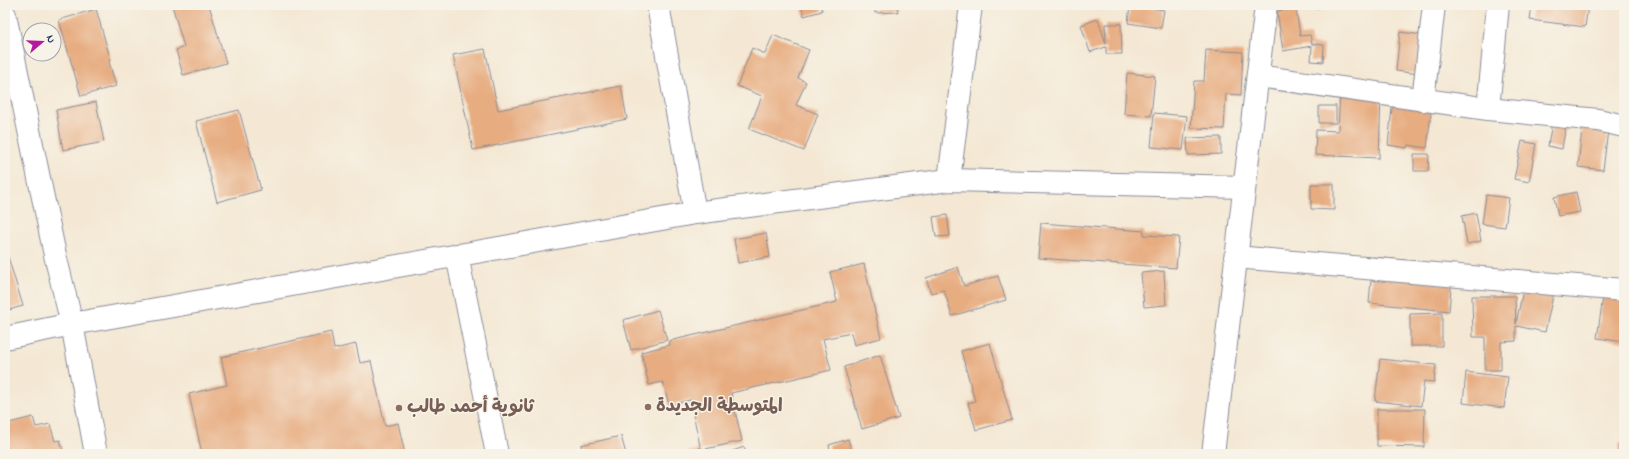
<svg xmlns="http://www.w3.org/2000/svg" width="1629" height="459" viewBox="0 0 1629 459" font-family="'Indie Flower','Playpen Sans Arabic',sans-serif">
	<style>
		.building { fill: #e7ac80 }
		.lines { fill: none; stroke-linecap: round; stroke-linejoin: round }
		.minor-casing { stroke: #888c99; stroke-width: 24 }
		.minor { stroke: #fff; stroke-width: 22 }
		.education-dot { fill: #8d6e63; stroke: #f7f3e8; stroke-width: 1.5 }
		.labels { text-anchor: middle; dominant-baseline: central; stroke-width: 3; stroke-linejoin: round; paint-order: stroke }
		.education-label { font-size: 18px; font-weight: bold; fill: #785e54; stroke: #f7f3e8; text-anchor: start }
	</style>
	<rect width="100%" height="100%" fill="#f7f3e8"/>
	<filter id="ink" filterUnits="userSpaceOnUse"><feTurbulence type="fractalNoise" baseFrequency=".025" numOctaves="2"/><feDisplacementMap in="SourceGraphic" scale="8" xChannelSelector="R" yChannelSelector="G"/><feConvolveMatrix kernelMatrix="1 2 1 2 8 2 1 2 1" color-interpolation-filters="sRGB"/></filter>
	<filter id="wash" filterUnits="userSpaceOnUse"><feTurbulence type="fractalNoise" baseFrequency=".012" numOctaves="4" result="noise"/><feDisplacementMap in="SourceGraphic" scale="16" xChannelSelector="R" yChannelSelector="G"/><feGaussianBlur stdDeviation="0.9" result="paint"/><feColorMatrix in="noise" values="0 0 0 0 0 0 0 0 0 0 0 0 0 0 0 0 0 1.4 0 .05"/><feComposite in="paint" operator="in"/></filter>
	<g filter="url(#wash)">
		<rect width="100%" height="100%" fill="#f4e8d4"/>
		<g id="blocks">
			<g class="building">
				<polygon points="172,5 209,5 226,63 183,75 176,50 184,47"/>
				<polygon points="801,5 821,5 822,11 804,16"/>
				<polygon points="875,5 897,5 898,12 875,13"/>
				<polygon points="1130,5 1164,10 1161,28 1128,23"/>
				<polygon points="1304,5 1319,5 1319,8 1304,9"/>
				<polygon points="1532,5 1588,5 1585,27 1530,20"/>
				<polygon points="1296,8 1300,36 1310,35 1312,44 1324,45 1323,62 1311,61 1312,46 1283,51 1277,11"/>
				<polygon points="96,9 111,61 109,62 116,86 81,96 59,20"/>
				<polygon points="1098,19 1106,44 1105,24 1121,24 1122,54 1106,54 1106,47 1090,52 1081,25"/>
				<polygon points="1400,32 1423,35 1419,74 1396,71"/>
				<polygon points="773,35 809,50 798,78 806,82 796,105 818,114 804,151 749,129 762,96 737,86 752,48 765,54"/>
				<polygon points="485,49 498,110 621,86 627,119 473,150 453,55"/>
				<polygon points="1206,50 1243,52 1241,95 1226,94 1224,129 1191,128 1194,81 1204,81"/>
				<polygon points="1127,73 1155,76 1151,116 1124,114"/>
				<polygon points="1340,91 1381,93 1379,158 1315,155 1316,130 1338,131"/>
				<polygon points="1393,99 1432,104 1427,148 1408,145 1407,148 1388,145"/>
				<polygon points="96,102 104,142 63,150 56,110"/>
				<rect x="1319" y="106" width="17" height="17"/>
				<polygon points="239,110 261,190 217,202 196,121"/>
				<polygon points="1154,113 1187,116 1183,150 1151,147"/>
				<polygon points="1553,116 1567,118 1562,149 1548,146"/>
				<polygon points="1583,119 1609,122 1603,170 1578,167"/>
				<polygon points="1221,137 1221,154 1188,155 1187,138"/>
				<polygon points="1522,141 1536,144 1529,182 1514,179"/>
				<polygon points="1414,154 1429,154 1428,171 1414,171"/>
				<polygon points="1311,184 1334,184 1334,210 1311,209"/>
				<polygon points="1576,192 1580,212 1558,216 1554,197"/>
				<polygon points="1486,195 1509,198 1505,227 1482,224"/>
				<polygon points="1476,213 1481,241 1467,244 1462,216"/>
				<polygon points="947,215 950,236 936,237 933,217"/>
				<polygon points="1041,223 1144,231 1144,235 1179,237 1176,268 1038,258"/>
				<polygon points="766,233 770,257 738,263 734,239"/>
				<polygon points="5,247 23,306 5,311"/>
				<polygon points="1373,257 1453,265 1449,311 1369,303"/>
				<polygon points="864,264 881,338 854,345 851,333 823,339 831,370 731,393 742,441 701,450 690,400 669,405 663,382 649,385 641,352 670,345 669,341 837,302 830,272"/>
				<polygon points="958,267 964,286 998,276 1006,300 952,316 944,290 931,293 926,278"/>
				<polygon points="1164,271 1166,305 1144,307 1141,273"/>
				<polygon points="1526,275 1556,282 1545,332 1516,326 1516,341 1501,342 1501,370 1485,370 1485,337 1473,337 1472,296 1515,296 1516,324"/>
				<polygon points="1605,283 1624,286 1624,342 1597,338"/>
				<polygon points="658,310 667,340 631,350 623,320"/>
				<polygon points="1442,313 1442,346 1410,346 1410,314"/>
				<polygon points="331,332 334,349 356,344 360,363 371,361 385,426 398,423 405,454 202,454 189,394 227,385 221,357"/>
				<polygon points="990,343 1012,420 976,430 968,403 975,401 961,351"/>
				<polygon points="880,355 899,418 862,429 844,367"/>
				<polygon points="1380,359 1436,365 1434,382 1424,381 1421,406 1375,401"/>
				<polygon points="1466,372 1508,377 1504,408 1463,403"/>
				<polygon points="1377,409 1425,409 1424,447 1377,446"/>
				<polygon points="33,417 36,427 50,424 55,441 60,440 64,454 9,454 5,439 5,424"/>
				<polygon points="621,436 626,454 583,454 581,445"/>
				<polygon points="848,439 852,453 831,454 829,445"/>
				<polygon points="1619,443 1624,443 1624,454 1618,454"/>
				<polygon points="744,447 746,454 724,454"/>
				<polygon points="700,448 702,454 682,454"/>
			</g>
		</g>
	</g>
	<g filter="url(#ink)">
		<use href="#blocks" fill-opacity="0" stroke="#888c99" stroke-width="1"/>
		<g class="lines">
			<defs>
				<g id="minor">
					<polyline points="5,15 55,255 72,324 695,213 658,5"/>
					<polyline points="1258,76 1488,109 1598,120 1624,126"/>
					<polyline points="1423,100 1434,5"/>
					<polyline points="1488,109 1498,5"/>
					<polyline points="949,180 971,5"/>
					<polyline points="695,213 949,180 1244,187"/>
					<polyline points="457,255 497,454"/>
					<polyline points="1235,257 1624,290"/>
					<polyline points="5,338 72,324 96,454"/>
					<polyline points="1213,454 1266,5"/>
				</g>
			</defs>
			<use href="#minor" class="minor-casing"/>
			<use href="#minor" class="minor"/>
		</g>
	</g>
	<g class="education-dot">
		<circle cx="648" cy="407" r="4"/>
		<circle cx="399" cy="408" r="4"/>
	</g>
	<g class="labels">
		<g class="education-label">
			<text x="656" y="407">المتوسطة الجديدة</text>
			<text x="407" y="408">ثانوية أحمد طالب</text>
		</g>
	</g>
	<rect width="1629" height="459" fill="none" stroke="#f7f3e8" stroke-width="20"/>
	<g transform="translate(42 42) rotate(71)"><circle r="19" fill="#f7f3e8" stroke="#9fa5b1"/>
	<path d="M0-3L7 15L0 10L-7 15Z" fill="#b5179e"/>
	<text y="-6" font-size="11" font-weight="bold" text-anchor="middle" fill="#1b2f5e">N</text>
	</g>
</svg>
